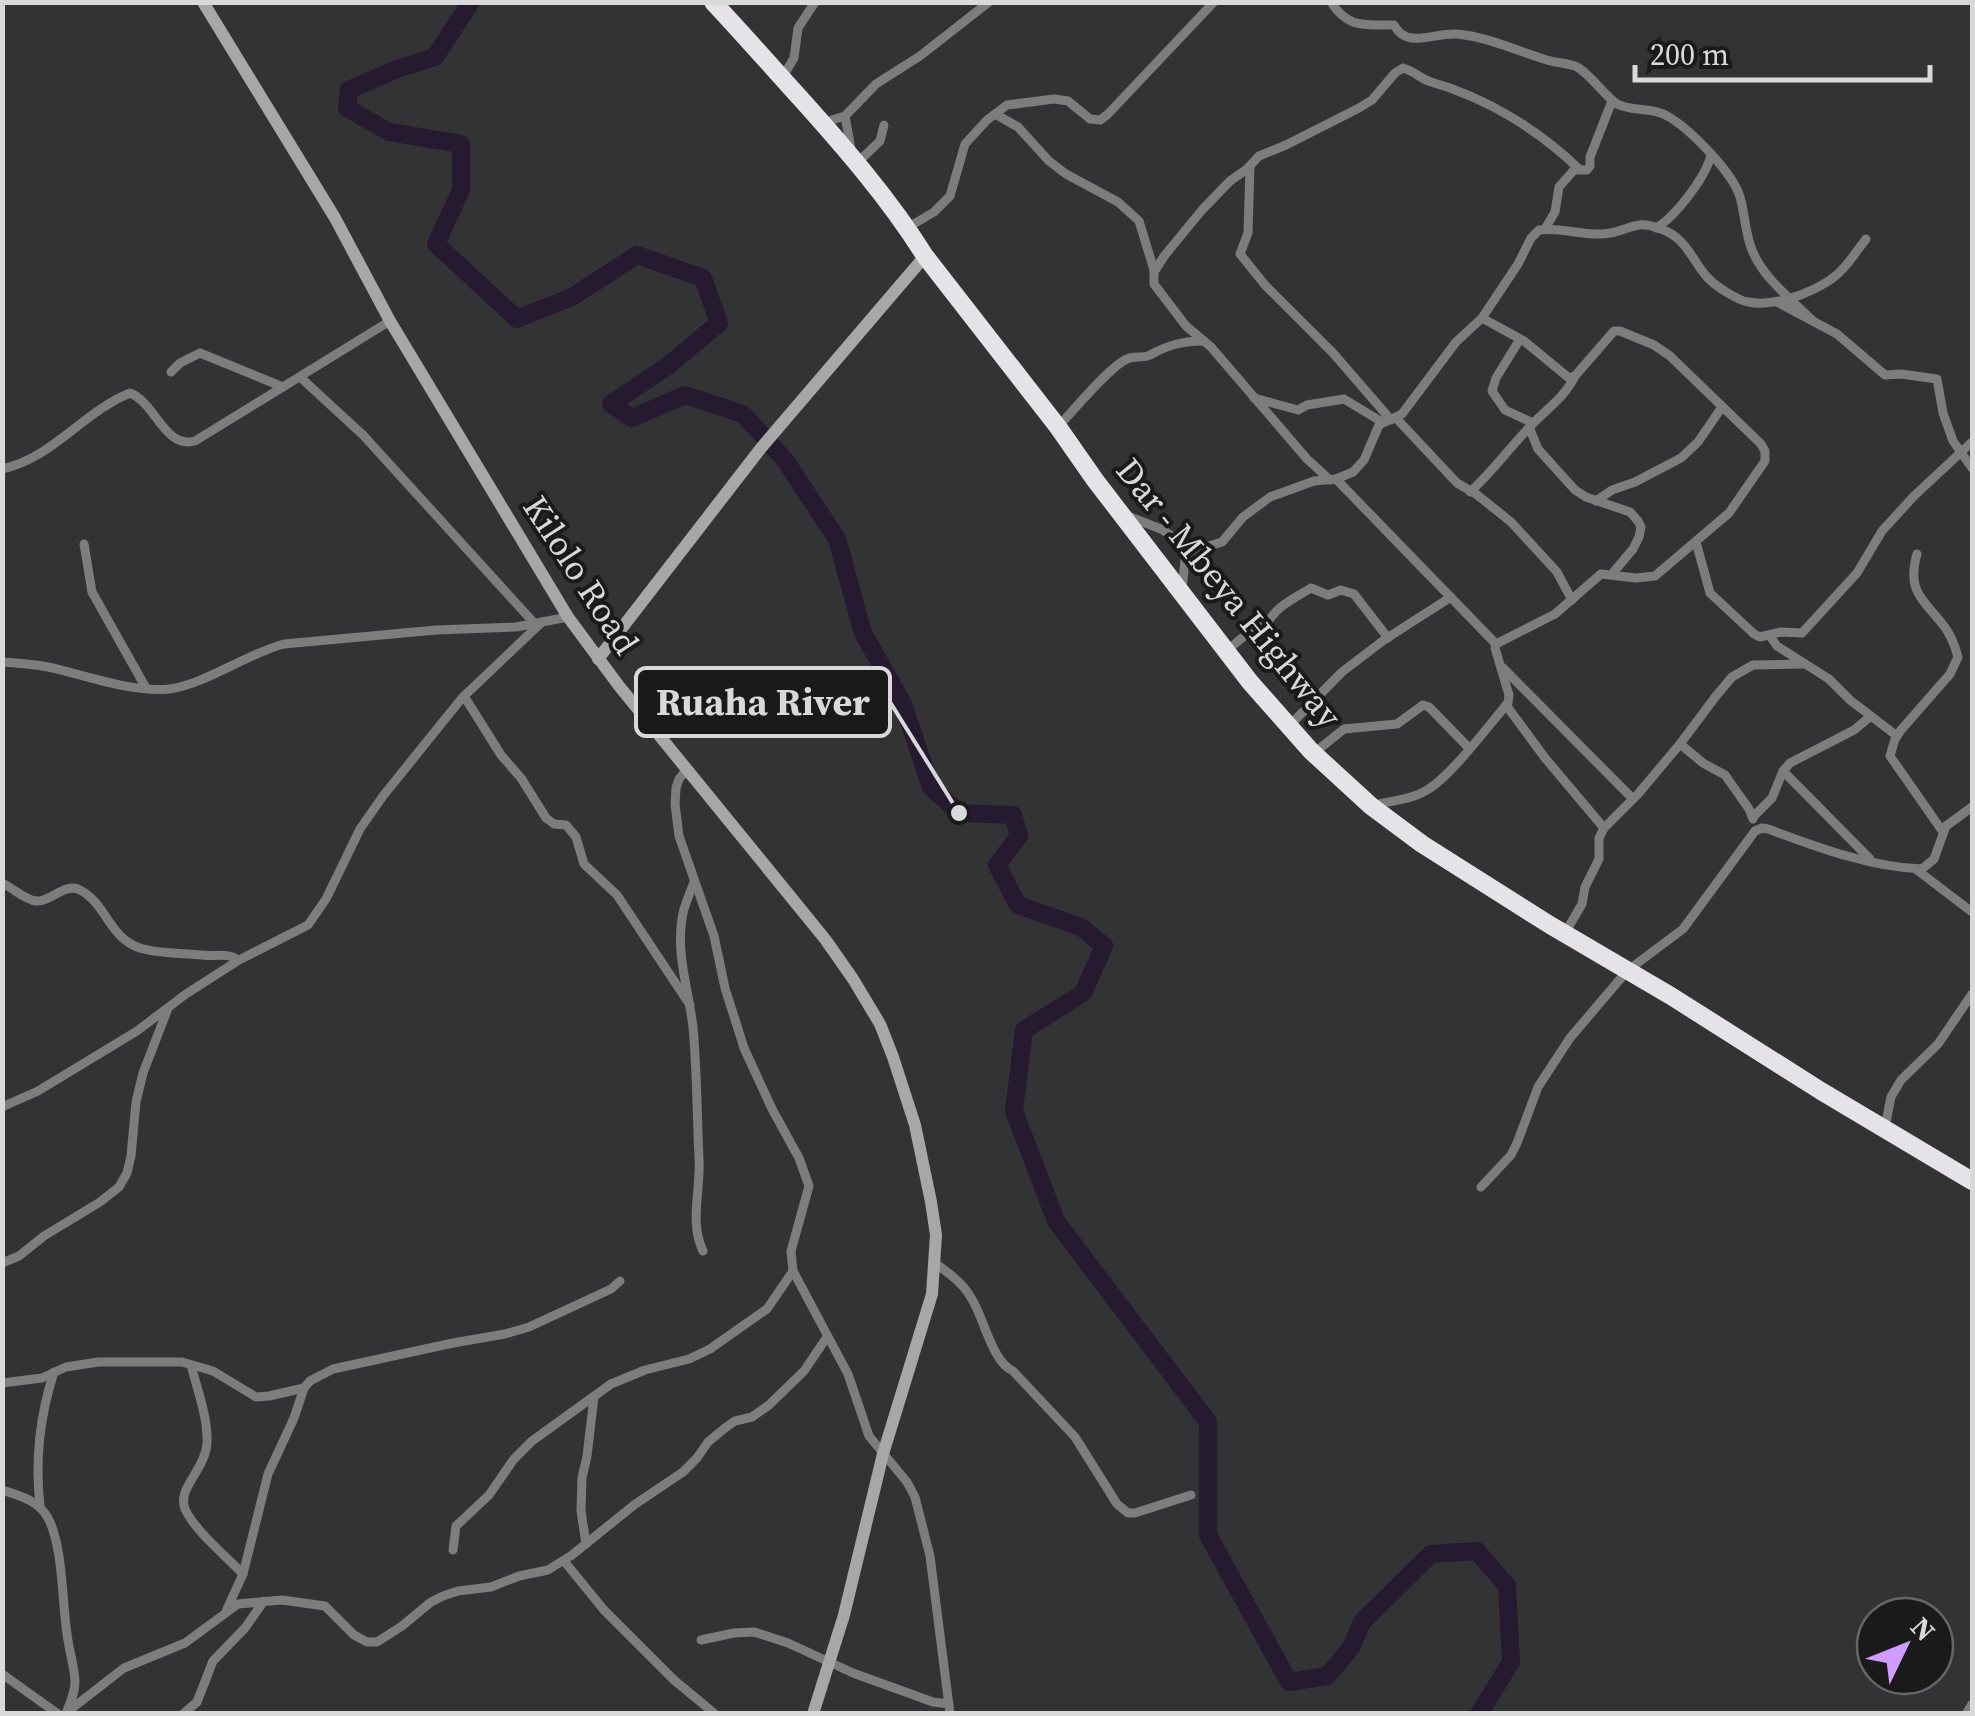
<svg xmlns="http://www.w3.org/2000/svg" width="1975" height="1716" viewBox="0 0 1975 1716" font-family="'Source Serif 4',serif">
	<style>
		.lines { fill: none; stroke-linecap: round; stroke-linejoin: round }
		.river { stroke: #251a30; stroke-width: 18 }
		.street { stroke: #7d7d7e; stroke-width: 9 }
		.secondary { stroke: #a7a6a9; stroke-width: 12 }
		.highway { stroke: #e5e3e7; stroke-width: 18 }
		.labels { text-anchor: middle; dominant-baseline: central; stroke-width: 8; stroke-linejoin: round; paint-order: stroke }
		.street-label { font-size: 35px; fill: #d9d8da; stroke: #1b1a1b }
		.leader { fill: none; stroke: #d9d8da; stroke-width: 4 }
		.callout-dot { fill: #d9d8da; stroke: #1b1a1b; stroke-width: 4 }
		.callout { fill: #1b1a1b; stroke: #d9d8da; stroke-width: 4 }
		.callout-label { font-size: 38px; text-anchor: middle; font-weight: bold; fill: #d9d8da }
	</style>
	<rect width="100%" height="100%" fill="#333235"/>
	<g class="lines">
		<polyline class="river" points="471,2 435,57 397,69 349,90 347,108 389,132 461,144 461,190 436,244 517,319 572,297 637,255 703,278 719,323 669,365 611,404 632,418 685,395 743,414 785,460 837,539 863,633 903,704 931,787 959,813 1013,815 1019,836 997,865 1018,905 1081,927 1104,946 1083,993 1024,1030 1014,1111 1056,1221 1208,1422 1208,1535 1289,1682 1327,1676 1351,1648 1362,1622 1431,1554 1477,1551 1507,1586 1511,1662 1479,1714"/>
		<g class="street">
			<path d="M 1331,2 C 1349,30 1366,24 1394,25 C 1407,50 1435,32 1457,34 C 1489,37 1517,51 1547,60 C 1556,63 1569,63 1577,67 C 1590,74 1604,95 1617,104 C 1633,112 1654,107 1669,117 C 1691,130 1733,173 1740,197 C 1745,214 1745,233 1752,250 C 1763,278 1791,299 1812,320"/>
			<polyline points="782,78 794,58 798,28 815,2"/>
			<polyline points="995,114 1018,127 1049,161 1066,174 1118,202 1139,221 1154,270 1154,284 1186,326 1211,347 1307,459 1330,480"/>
			<polyline points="845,116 851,149"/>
			<polyline points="822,123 845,116 876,84 920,56 989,2"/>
			<polyline points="856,164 880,141 884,125"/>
			<polyline points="1250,166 1248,233 1240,254 1265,285 1333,353 1391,420"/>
			<polyline points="907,228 934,212 950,196 965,144 987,120 1007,105 1054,99 1068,101 1090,119 1100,120 1107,115 1214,2"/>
			<path d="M 1656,228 C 1675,217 1706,177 1711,155"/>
			<polyline points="1545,229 1555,212 1559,187 1574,170 1587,170 1590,166 1590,157 1612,101"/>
			<path d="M 1154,272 L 1165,255 L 1202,210 L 1230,181 L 1247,169 L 1259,156 L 1286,145 L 1359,108 L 1372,100 L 1395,73 L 1403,68 C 1414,71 1421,79 1431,82 C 1485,97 1539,130 1579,169"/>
			<polyline points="1777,302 1837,334 1885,375 1901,374 1937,379 1943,413 1953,441 1972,468"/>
			<polyline points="1520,339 1496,378 1492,391 1505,410 1533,423"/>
			<polyline points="171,372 180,363 200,353 283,387"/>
			<polyline points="300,377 363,435 535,624"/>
			<polyline points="1254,398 1298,410 1307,405 1344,399 1382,422"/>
			<polyline points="1396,418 1457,483 1476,494 1511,522 1557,572 1572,600"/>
			<path d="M 1058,427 C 1072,412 1110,366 1127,359 C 1136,355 1142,359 1150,355 C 1168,345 1183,341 1204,341"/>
			<polyline points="1529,427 1538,449 1575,490 1586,497 1630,512 1638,521 1641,527 1639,537 1633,549 1612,574"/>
			<path d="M 2,469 C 53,458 83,412 130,393 C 156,403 164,449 195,441 L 390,321"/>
			<polyline points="1336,479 1496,644"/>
			<path d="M 1470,492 C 1491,473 1507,451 1526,431 C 1542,412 1564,399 1575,376"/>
			<polyline points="1596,501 1612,490 1635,482 1681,458 1698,442 1722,407"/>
			<polyline points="1125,515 1161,529 1194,550"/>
			<polyline points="1696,542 1710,593 1754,634 1760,637 1781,632 1802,633 1857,573 1882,531 1914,496 1972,442"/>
			<polyline points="84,544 92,592 146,688"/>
			<path d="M 1917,554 C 1906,592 1924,600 1944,626 C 1951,635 1955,646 1958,657 L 1950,674 L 1901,730 L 1895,739 L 1890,756 L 1943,832"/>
			<path d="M 1182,589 L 1185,560 L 1189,552 L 1222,542 L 1243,517 L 1270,497 L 1314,481 L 1336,479 L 1353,472 L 1364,460 L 1379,425 L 1402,414 L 1456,342 L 1482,318 L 1518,264 L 1531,238 L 1539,230 C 1560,227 1580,235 1601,234 C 1632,233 1632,215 1668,232 C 1689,243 1694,264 1709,279 C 1717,287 1737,300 1748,302 C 1774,307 1809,294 1830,280 C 1845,270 1855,253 1866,239"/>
			<polyline points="1770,636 1777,646 1829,679 1850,700 1897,736"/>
			<path d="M 1226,651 L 1252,630 L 1267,624 C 1276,606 1295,598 1311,588 L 1328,595 L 1341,590 L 1354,594 L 1388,638"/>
			<path d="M 2,662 C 18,663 33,664 48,667 C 85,675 132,693 169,689 C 206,684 246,654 284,644 L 436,630 L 516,627 L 568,617"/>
			<polyline points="1503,668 1633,799"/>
			<polyline points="464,696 501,755 521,778 546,818 554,824 566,825 576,837 584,864 617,895 690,1005"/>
			<polyline points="1506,705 1545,758 1604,828"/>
			<polyline points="1289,726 1342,672 1384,640 1451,597"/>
			<polyline points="1680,744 1703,763 1725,775 1749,809 1753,819"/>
			<polyline points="1314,753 1344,729 1397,724 1423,705 1429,707 1469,748"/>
			<polyline points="687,769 679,779 676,788 675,804 679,836 714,936 725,988 744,1048 772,1109 799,1158 809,1186 791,1251 793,1271 848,1374 869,1436 907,1482 915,1497 930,1556 950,1714"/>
			<polyline points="1783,771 1870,859"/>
			<path d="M 1374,805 C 1391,801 1413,799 1427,790 C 1452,775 1488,726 1508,703 L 1509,695 L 1495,648 L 1496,644 L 1555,614 L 1601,574 L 1636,578 L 1655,576 L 1729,513 L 1765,461 L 1765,451 L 1761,444 L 1670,356 L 1654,345 L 1620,331 L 1614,331 L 1575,376 L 1569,378 L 1524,341 L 1482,318"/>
			<polyline points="1753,817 1772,798 1783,771 1790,763 1854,730 1871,716"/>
			<polyline points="1917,870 1972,912"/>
			<path d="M 694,882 C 690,894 683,907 682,919 C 676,955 689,992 693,1027 C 697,1071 697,1115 699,1159 C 701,1190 689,1222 703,1251"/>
			<path d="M 2,883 C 13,888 25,900 36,901 C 52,902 64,882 80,890 C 106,903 109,938 140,948 C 159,954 182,953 202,955 C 216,957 226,952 239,960"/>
			<polyline points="1565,933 1582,904 1585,887 1599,859 1599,838 1604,828 1638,794 1680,744 1716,696 1732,677 1753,665 1803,664"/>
			<polyline points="2,1107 38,1091 137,1031 186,994 239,960 308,925 326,899 360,829 383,796 462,698 542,622"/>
			<polyline points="1885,1127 1891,1097 1901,1080 1938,1044 1972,994"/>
			<path d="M 1481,1187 L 1511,1155 L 1517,1143 L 1538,1087 L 1570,1038 L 1627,971 L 1683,929 L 1755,831 L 1762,828 L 1768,829 C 1817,847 1869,867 1922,869 L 1934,859 L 1946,826 L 1972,807"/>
			<polyline points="2,1263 19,1256 44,1236 100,1202 119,1187 127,1173 131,1156 136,1102 143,1073 167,1011"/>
			<path d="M 935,1263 C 947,1272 962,1282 970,1296 C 984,1316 991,1361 1013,1371 L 1075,1437 L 1117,1504 L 1128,1513 L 1135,1513 L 1191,1495"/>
			<path d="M 191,1365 C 197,1389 208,1417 207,1443 C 206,1459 196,1471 188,1486 C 184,1493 182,1501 185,1509 C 195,1531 226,1556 243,1574"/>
			<polyline points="2,1383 42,1378 66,1367 98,1362 182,1362 213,1371 256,1397 269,1396 304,1388"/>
			<path d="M 2,1490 C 20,1496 38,1500 48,1518 C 63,1546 62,1602 67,1634 C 69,1650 74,1665 75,1681 C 75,1692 71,1701 67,1711"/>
			<path d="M 40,1506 C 35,1462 40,1415 54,1372"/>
			<polyline points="586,1544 581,1511 582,1478 587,1456 594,1397"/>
			<polyline points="453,1550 456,1526 489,1495 514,1459 532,1441 611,1384 645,1370 689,1359 710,1349 767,1309 793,1271"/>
			<polyline points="564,1561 604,1610 674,1680 715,1714"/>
			<polyline points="227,1609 243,1574 268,1474 294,1418 304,1388 310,1381 333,1369 453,1343 505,1334 529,1327 611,1289 620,1281"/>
			<polyline points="701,1640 734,1633 754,1632 788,1643 853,1673 933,1702 949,1704"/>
			<polyline points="2,1674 58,1714"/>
			<polyline points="66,1713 124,1668 185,1643 238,1604 282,1600 325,1606 354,1635 367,1642 377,1642 402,1626 431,1602 443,1596 458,1591 491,1587 519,1576 548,1570 572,1555 634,1505 683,1472 697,1458 708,1442 725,1428 735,1421 752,1417 769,1405 804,1371 827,1337"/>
			<polyline points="183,1714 197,1702 213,1661 245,1628 264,1601"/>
			<polyline points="1966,1714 1972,1704"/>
		</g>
		<g class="secondary">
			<polyline points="203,2 335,218 390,321 568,617 619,686 825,939 853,979 880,1024 893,1057 915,1125 931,1202 936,1235 932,1294 883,1454 844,1615 813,1714"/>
			<polyline points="598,659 761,448 925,256"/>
		</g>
		<path class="highway" d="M 713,2 C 743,34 772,67 801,99 C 845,148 890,200 925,256 L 1058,427 L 1095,480 L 1250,682 L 1311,751 L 1371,806 L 1422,844 L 1550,925 L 1671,996 L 1821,1091 L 1972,1181"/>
	</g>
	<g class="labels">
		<g class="street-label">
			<text transform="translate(581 575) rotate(57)">Kilolo Road</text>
			<text transform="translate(1229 593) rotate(51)">Dar - Mbeya Highway</text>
		</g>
	</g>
	<path class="leader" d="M959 813L890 702"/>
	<circle class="callout-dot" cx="959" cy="813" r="10"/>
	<rect class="callout" x="636" y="668" width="254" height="68" rx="10"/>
	<g class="callout-label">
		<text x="763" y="715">Ruaha River</text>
	</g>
	<rect width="1975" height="1716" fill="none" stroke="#d9d8da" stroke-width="10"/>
	<g transform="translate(1905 1646) rotate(47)"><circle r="48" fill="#1b1a1b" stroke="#676667" stroke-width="2.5"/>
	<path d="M0-8L18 38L0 25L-18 38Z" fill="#cf9dff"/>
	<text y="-15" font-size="28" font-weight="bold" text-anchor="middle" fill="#d9d8da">N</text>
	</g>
	<path d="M1635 65v15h295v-15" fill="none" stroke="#d9d8da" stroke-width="5"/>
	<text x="1650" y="65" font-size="30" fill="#d9d8da" stroke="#1b1a1b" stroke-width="8" paint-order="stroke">200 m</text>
</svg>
